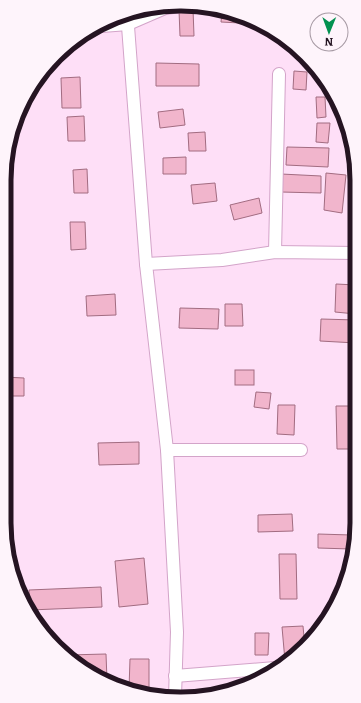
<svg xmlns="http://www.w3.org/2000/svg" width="361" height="703" viewBox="0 0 361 703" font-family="Bitter,serif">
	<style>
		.building { fill: #f1b5cc; stroke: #a26c81 }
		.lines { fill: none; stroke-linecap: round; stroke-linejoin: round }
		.street-casing { stroke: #d3a4c9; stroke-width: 14 }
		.street { stroke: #fff; stroke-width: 12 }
		.rim { fill: none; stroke: #251422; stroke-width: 5 }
	</style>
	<rect width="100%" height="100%" fill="#fedff7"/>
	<g class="building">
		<polygon points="193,9 194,36 180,36 179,10"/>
		<polygon points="222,12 240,17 240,23 221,22"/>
		<polygon points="156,63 199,64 199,86 156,86"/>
		<polygon points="294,71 307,72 306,90 293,89"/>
		<polygon points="80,77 81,108 62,108 61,78"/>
		<polygon points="316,97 325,97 326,117 317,118"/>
		<polygon points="183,109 185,125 160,128 158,112"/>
		<polygon points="84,116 85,141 68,141 67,117"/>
		<polygon points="317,123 330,123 328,143 316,142"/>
		<polygon points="205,132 206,151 189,151 188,133"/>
		<polygon points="287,147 329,148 328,167 286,165"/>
		<polygon points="186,157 186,174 163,174 163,158"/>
		<polygon points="87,169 88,193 74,193 73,170"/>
		<polygon points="326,173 346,175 342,213 324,210"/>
		<polygon points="281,174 321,176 321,193 281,192"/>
		<polygon points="215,183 217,201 193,204 191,185"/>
		<polygon points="259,198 262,213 234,220 230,205"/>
		<polygon points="70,222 85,222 86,249 71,250"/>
		<polygon points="336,284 356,285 356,314 335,312"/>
		<polygon points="115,294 116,315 87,316 86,296"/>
		<polygon points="225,304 242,304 243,326 225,326"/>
		<polygon points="180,308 219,309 218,329 179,328"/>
		<polygon points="321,319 356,320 356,343 320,341"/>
		<rect x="235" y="370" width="19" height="15"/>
		<polygon points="4,377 24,378 24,396 4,396"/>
		<polygon points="256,392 271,393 269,409 254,407"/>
		<polygon points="278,405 295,405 294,435 277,434"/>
		<polygon points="336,406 356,406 356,449 337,449"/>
		<polygon points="139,442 139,464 99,465 98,443"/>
		<polygon points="7,503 9,520 4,521 4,504"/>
		<polygon points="292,514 293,531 258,532 258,515"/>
		<polygon points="5,528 10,528 11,546 8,546"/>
		<polygon points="318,534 351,535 351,549 318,548"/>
		<polygon points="279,554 296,554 297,599 280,599"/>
		<polygon points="144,558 148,604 119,607 115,561"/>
		<polygon points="20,572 21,594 13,579 12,573"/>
		<polygon points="101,587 102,607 30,610 29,590"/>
		<polygon points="303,626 305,648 285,661 282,627"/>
		<polygon points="255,633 269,633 268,655 255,655"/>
		<polygon points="106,654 107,680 83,669 67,655"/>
		<polygon points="130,659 149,659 149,689 129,689"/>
	</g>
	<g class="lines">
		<defs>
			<g id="street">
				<polyline points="127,13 146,264 167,450 177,632 175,697"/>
				<polyline points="102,26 128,24 165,8 181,6"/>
				<polyline points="275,252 279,74"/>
				<polyline points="146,264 222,260 275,252 356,253"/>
				<polyline points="167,450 301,450"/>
				<polyline points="175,676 275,668"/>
			</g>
		</defs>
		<use href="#street" class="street-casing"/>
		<use href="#street" class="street"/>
	</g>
	<path d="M0 0H361V703H0ZM180 11H181A169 169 0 0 1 350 180V523A169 169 0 0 1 181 692H180A169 169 0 0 1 11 523V180A169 169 0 0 1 180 11Z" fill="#fef4fb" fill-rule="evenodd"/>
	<path class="rim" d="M180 11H181A169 169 0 0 1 350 180V523A169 169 0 0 1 181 692H180A169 169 0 0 1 11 523V180A169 169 0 0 1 180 11Z"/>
	<g transform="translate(329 32) rotate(181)"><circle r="19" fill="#fef4fb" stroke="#a79aa4"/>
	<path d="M0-3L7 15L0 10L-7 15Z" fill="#039150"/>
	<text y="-6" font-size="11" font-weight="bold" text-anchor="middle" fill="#251422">N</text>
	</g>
</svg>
